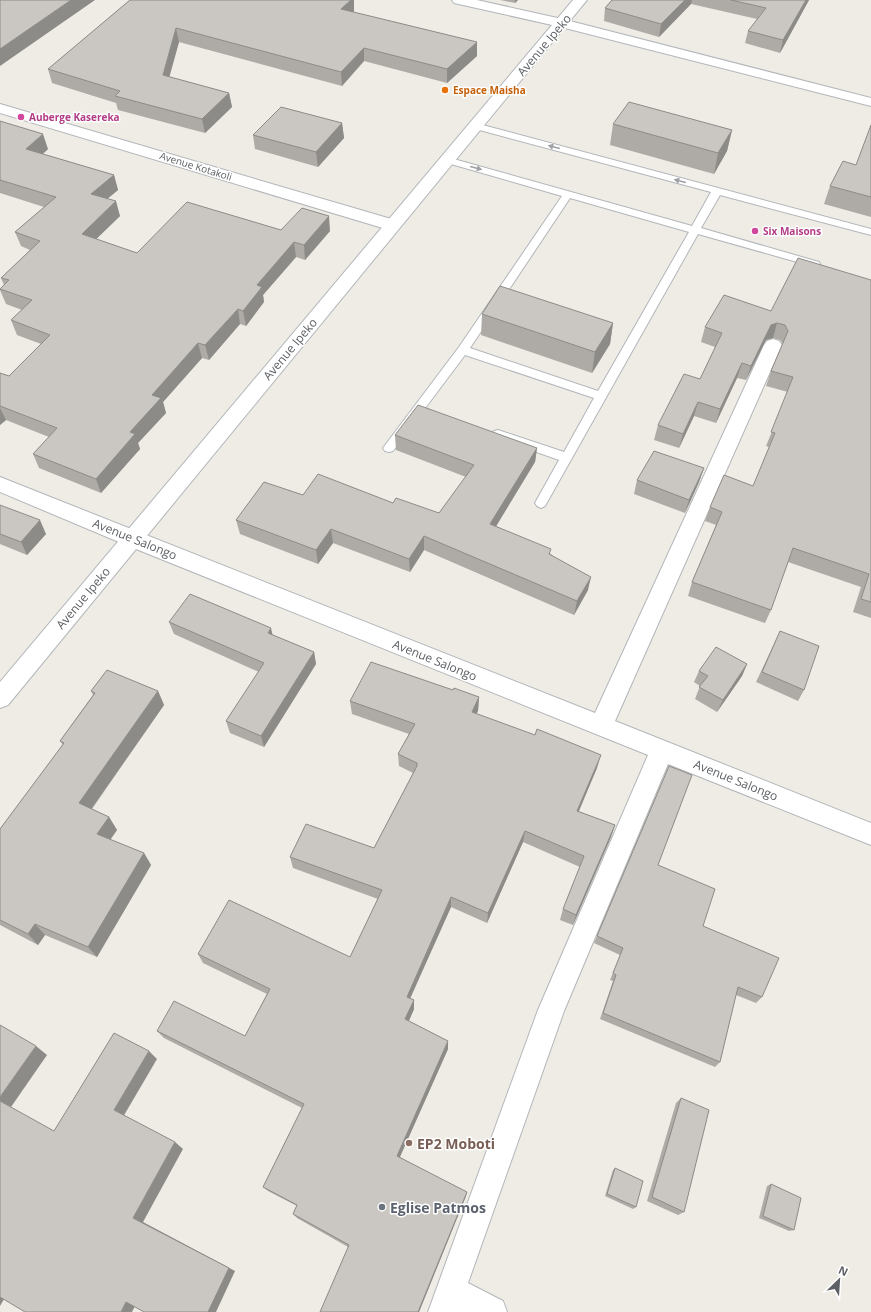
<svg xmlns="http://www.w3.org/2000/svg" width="871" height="1312" viewBox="0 0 871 1312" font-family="'Open Sans',sans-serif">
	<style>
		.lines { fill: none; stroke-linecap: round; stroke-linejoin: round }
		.service-casing { stroke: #b2b6b9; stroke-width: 2 }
		.minor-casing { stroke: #b2b6b9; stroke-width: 2 }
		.tertiary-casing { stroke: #b2b6b9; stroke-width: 2 }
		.service { fill: #fff; fill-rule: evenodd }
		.minor { fill: #fff; fill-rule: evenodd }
		.tertiary { fill: #fff; fill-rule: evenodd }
		.wall { fill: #aeaba7 }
		.shaded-wall { fill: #8d8b88 }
		.building { fill: #cac7c2; stroke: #8d8b88 }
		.oneway { fill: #9ea0a3 }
		.food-dot { fill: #e8710a; stroke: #fff; stroke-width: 1.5 }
		.hotel-dot { fill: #d1479c; stroke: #fff; stroke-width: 1.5 }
		.education-dot { fill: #8d6e63; stroke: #fff; stroke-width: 1.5 }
		.worship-dot { fill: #6b7280; stroke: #fff; stroke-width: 1.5 }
		.labels { text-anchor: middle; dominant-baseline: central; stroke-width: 3; stroke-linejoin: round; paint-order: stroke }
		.far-food-label { font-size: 10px; font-weight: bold; fill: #c56008; stroke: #fff; text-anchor: start }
		.far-hotel-label { font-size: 10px; font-weight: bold; fill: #b23c85; stroke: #fff; text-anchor: start }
		.far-street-label { font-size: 10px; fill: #5d6165; stroke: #fff }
		.street-label { font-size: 12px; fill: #5d6165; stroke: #fff }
		.near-education-label { font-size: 14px; font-weight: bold; fill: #785e54; stroke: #fff; text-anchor: start }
		.near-worship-label { font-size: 14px; font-weight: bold; fill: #5b616d; stroke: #fff; text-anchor: start }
	</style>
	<rect width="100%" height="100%" fill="#eeece5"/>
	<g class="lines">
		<defs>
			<path id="service" d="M 475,123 L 871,229 L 871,235 L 720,195 L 701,228 L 819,262 L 820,264 L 815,267 L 698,234 L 545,506 L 541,508 L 537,506 L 535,503 L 559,460 L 494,437 L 492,434 L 494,431 L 498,430 L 564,452 L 594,398 L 465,355 L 393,451 L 389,452 L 385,451 L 383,448 L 459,347 L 562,196 L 444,162 L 442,160 L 447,157 L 450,158 L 692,226 L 711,192 L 472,128 L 470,126 ZM 570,198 L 689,232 L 598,391 L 470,348 Z"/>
			<g id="minor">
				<polygon points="452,0 477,0 562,19 871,98 871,106 561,27 454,3"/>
				<polygon points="0,104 398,221 400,225 398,229 392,230 386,229 0,113"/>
				<polygon points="773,339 779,341 782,345 615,721 871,823 871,845 668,764 564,1011 468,1283 503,1301 507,1312 428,1312 538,1010 648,755 126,545 0,492 0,477 595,713 764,345 767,341"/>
			</g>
			<polygon id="tertiary" points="573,0 587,0 8,705 0,708 0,682"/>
		</defs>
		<use href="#service" class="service-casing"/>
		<use href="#minor" class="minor-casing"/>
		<use href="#tertiary" class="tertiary-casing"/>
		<use href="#service" class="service"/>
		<use href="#minor" class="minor"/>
		<use href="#tertiary" class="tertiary"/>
	</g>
	<g class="wall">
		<polygon points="130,0 354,0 354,12 477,56 447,83 364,61 342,86 179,42 169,77 229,93 232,107 205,133 118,110 116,103 52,83 48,69"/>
		<polygon points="500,0 518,0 515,3"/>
		<polygon points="612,0 809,0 780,53 745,43 748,31 757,19 691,4 659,37 604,21 605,8"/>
		<polygon points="0,121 48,149 43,154 114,175 118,190 107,199 120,216 96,239 137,253 281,230 330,231 305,260 296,257 263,295 264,302 246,326 240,324 209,360 202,358 163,402 166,413 138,443 140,449 101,493 39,468 33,454 49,437 6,420 0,425 0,373 9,376 41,344 17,335 11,320 22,310 6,304 0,290 0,289 4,285 1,278 30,250 21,246 15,232 44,207 0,193"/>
		<polygon points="342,123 344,138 318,167 255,149 253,135"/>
		<polygon points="613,124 732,130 727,151 714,174 610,145"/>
		<polygon points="871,125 871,217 824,204 830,186 856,165"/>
		<polygon points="871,280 871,618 853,612 861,587 788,562 771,610 765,623 688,596 692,582 716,525 705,521 710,507 753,486 769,447 766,446 788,392 766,386 771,371 783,344 780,340 773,338 766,340 746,380 737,378 716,423 694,416 679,448 654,440 658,425 700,379 715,347 701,342 705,327 771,311"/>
		<polygon points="482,314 613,323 610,344 592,373 481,335"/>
		<polygon points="395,435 537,448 535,462 496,526 551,554 588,590 574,615 424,550 410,572 333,543 318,564 240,534 236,520 303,495 393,503 439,513 466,477 396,450"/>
		<polygon points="704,468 699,482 685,513 634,494 637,480"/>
		<polygon points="0,505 46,534 27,555 0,544"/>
		<polygon points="169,622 273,635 314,652 316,664 264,747 230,733 226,721 259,672 174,634"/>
		<polygon points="780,631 804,690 798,701 756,682"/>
		<polygon points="747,664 742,676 717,712 695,699 700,686 694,682 699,671"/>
		<polygon points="453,690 479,697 478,711 476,714 597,768 578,811 615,825 611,837 573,925 560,920 563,909 580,867 523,842 487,923 451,907 410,999 414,1000 414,1009 409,1021 448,1041 448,1049 400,1157 466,1196 419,1312 320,1312 348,1247 297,1218 293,1214 297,1206 268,1191 263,1187 302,1108 164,1038 157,1031 245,1036 267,994 203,963 198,954 350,957 378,899 293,868 290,857 374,848 413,773 399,766 398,754 409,734 352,714 350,701"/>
		<polygon points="91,691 158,691 164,705 92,809 109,817 117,830 110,840 144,853 151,865 97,957 45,935 38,945 0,925 0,829 63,745 60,741 93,695"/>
		<polygon points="669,766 658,865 703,926 762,997 756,1003 736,995 720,1062 715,1067 600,1019 613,981 610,980 620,955 594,943"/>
		<polygon points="681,1098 684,1212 678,1215 647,1201 676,1103"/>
		<polygon points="615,1168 636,1207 633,1209 605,1196 613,1170"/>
		<polygon points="771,1184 794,1230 789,1231 759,1218 767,1186"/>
	</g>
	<g class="shaded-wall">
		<polygon points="71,0 95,0 0,66 0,49"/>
		<polygon points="351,0 354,0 354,11 342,22 341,9"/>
		<polygon points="515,0 518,0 515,3"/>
		<polygon points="685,0 692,0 691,4 659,37 661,24"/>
		<polygon points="806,0 809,0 780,53 783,40"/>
		<polygon points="176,28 179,42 166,89 163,75"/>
		<polygon points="477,42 477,56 447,83 447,69"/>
		<polygon points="364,48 364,61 342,86 341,72"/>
		<polygon points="229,93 232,107 205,133 202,119"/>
		<polygon points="342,123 344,138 318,167 316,152"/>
		<polygon points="732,130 727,151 714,174 718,153"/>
		<polygon points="43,134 48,149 31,164 26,149"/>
		<polygon points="114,175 118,190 95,209 91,194"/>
		<polygon points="116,201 120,216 86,249 82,234"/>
		<polygon points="329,216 330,231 305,260 304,245"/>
		<polygon points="294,242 296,257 263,295 264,302 246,326 243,311 257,285"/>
		<polygon points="238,309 240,324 209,360 205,345"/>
		<polygon points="613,323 610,344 592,373 595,352"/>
		<polygon points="777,323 773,338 766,340 746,380 751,366 771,325"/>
		<polygon points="198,343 202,358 163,402 166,413 138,443 140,449 101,493 96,479 130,432 152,395"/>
		<polygon points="742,363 737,378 716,423 720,409"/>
		<polygon points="698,402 694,416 679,448 683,434"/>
		<polygon points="0,408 6,420 0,425"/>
		<polygon points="537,448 535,462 489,538 490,524"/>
		<polygon points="704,468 699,482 685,513 689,500"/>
		<polygon points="40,520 46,534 27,555 21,542"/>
		<polygon points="331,529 333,543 318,564 316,550"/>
		<polygon points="424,536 424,550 410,572 409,559"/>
		<polygon points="591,577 588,590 574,615 577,601"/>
		<polygon points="271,628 274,641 268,633"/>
		<polygon points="314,652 316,664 264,747 261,736"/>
		<polygon points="747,664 742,676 717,712 723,700"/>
		<polygon points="158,691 164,705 87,815 79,803"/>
		<polygon points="479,697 478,711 471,725 472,712"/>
		<polygon points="601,755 597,768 574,823 577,811"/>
		<polygon points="109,817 117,830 105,847 97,834"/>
		<polygon points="615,825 611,837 573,925 576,915"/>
		<polygon points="525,831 523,842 487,923 488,913"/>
		<polygon points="144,853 151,865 97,957 88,947"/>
		<polygon points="451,897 451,907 407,1005 407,997"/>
		<polygon points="35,924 45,935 38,945 28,934"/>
		<polygon points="414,1000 414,1009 406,1027 405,1019"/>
		<polygon points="448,1041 448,1049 398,1161 397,1156"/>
		<polygon points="36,1046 47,1055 11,1107 0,1101 0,1097"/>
		<polygon points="149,1051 157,1059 123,1117 114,1110"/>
		<polygon points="175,1142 183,1149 143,1222 235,1271 216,1312 208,1312 133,1218"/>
		<polygon points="467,1192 466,1196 419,1312 418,1312"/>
		<polygon points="0,1293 7,1294 0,1306"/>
		<polygon points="126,1302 136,1304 132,1312 121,1312"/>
	</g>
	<g class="building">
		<polygon points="0,0 71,0 0,49"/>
		<polygon points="130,0 351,0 341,9 477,42 447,69 364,48 341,72 176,28 163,75 229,93 202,119 115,96 120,91 48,69"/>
		<polygon points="612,0 685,0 661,24 605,8"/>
		<polygon points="731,0 806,0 783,40 748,31 766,8"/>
		<polygon points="629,102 732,130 718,153 613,124"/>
		<polygon points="281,107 342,123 316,152 253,135"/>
		<polygon points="0,121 43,134 26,149 114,175 91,194 116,201 82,234 137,253 187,202 281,230 302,208 329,216 304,245 294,242 257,285 262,287 243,311 238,309 205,345 198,343 152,395 161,398 130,432 135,434 96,479 33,454 57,428 0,406 0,373 9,376 50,335 11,320 32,300 0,289 9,280 1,278 40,241 15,232 56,197 0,180"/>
		<polygon points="871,125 871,197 830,186 843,161 856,165"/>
		<polygon points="798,258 871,280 871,602 861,599 869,574 793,548 771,610 692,582 722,512 710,507 724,475 753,486 775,433 771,432 793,377 771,371 788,331 785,325 777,323 771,325 751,366 742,363 720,409 698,402 683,434 658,425 684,374 700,379 722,333 705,327 724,295 771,311"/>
		<polygon points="500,286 613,323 595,352 482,314"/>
		<polygon points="418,405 537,448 490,524 551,549 549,554 591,577 577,601 424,536 409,559 331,529 316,550 236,520 264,482 303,495 318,474 393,503 396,498 439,513 474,465 395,435"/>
		<polygon points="654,451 704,468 689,500 637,480"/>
		<polygon points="0,505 40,520 21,542 0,534"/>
		<polygon points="190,594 271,628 268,633 314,652 261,736 226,721 264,663 169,622"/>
		<polygon points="780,631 819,646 804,690 762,672"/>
		<polygon points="716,647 747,664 723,700 699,687 708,676 699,671"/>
		<polygon points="371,662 453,690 454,688 479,697 472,712 535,735 537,729 601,755 577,811 615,825 576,915 563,909 584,856 525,831 488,913 451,897 407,997 414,1000 405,1019 448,1041 397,1156 467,1192 418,1312 320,1312 349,1245 293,1214 297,1205 263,1187 304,1104 157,1031 174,1001 245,1036 270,989 198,954 229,900 350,957 382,890 290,857 306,824 374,848 417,766 417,763 398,754 415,724 350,701"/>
		<polygon points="107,670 158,691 79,803 109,817 97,834 144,853 88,947 35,924 28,934 0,920 0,829 64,743 60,741 95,693 91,691"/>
		<polygon points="669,766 692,775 658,865 715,889 703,926 779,958 762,997 738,987 720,1062 603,1013 616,975 613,973 623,948 597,936"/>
		<polygon points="0,1025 36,1046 0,1097"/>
		<polygon points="114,1033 149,1051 114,1110 175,1142 133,1218 229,1268 208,1312 144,1312 126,1302 121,1312 25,1312 0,1297 0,1101 54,1131"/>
		<polygon points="681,1098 709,1110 684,1212 652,1197"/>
		<polygon points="615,1168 643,1181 636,1207 607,1194"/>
		<polygon points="771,1184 801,1198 794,1230 763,1216"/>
	</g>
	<defs><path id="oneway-solid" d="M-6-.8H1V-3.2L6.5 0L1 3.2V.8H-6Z"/></defs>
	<g class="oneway">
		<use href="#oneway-solid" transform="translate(554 147) rotate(-165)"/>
		<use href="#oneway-solid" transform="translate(476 168) rotate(15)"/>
		<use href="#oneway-solid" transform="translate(680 181) rotate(-165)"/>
	</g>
	<circle class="food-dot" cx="445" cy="90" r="4"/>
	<g class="hotel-dot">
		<circle cx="21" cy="117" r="4"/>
		<circle cx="755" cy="231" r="4"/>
	</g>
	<circle class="education-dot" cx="409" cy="1143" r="4"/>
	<circle class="worship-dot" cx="382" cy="1207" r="4"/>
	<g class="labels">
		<g class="far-food-label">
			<text x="453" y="90">Espace Maisha</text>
		</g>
		<g class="far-hotel-label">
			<text x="29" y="117">Auberge Kasereka</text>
			<text x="763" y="231">Six Maisons</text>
		</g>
		<g class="far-street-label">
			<text transform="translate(196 166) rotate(17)">Avenue Kotakoli</text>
		</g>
		<g class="street-label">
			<text transform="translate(544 45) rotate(-50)">Avenue Ipeko</text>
			<text transform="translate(290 349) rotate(-50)">Avenue Ipeko</text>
			<text transform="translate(135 539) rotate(22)">Avenue Salongo</text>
			<text transform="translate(83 598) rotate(-50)">Avenue Ipeko</text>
			<text transform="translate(435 660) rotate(22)">Avenue Salongo</text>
			<text transform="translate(736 780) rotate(22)">Avenue Salongo</text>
		</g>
		<g class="near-education-label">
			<text x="417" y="1143">EP2 Moboti</text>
		</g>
		<g class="near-worship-label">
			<text x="390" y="1207">Eglise Patmos</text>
		</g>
	</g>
	<g transform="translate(839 1280) rotate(25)" stroke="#ffffff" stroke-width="3" paint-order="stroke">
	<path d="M0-3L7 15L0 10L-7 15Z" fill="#5d6165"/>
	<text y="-6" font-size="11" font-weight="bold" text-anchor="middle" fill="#5d6165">N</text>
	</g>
</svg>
